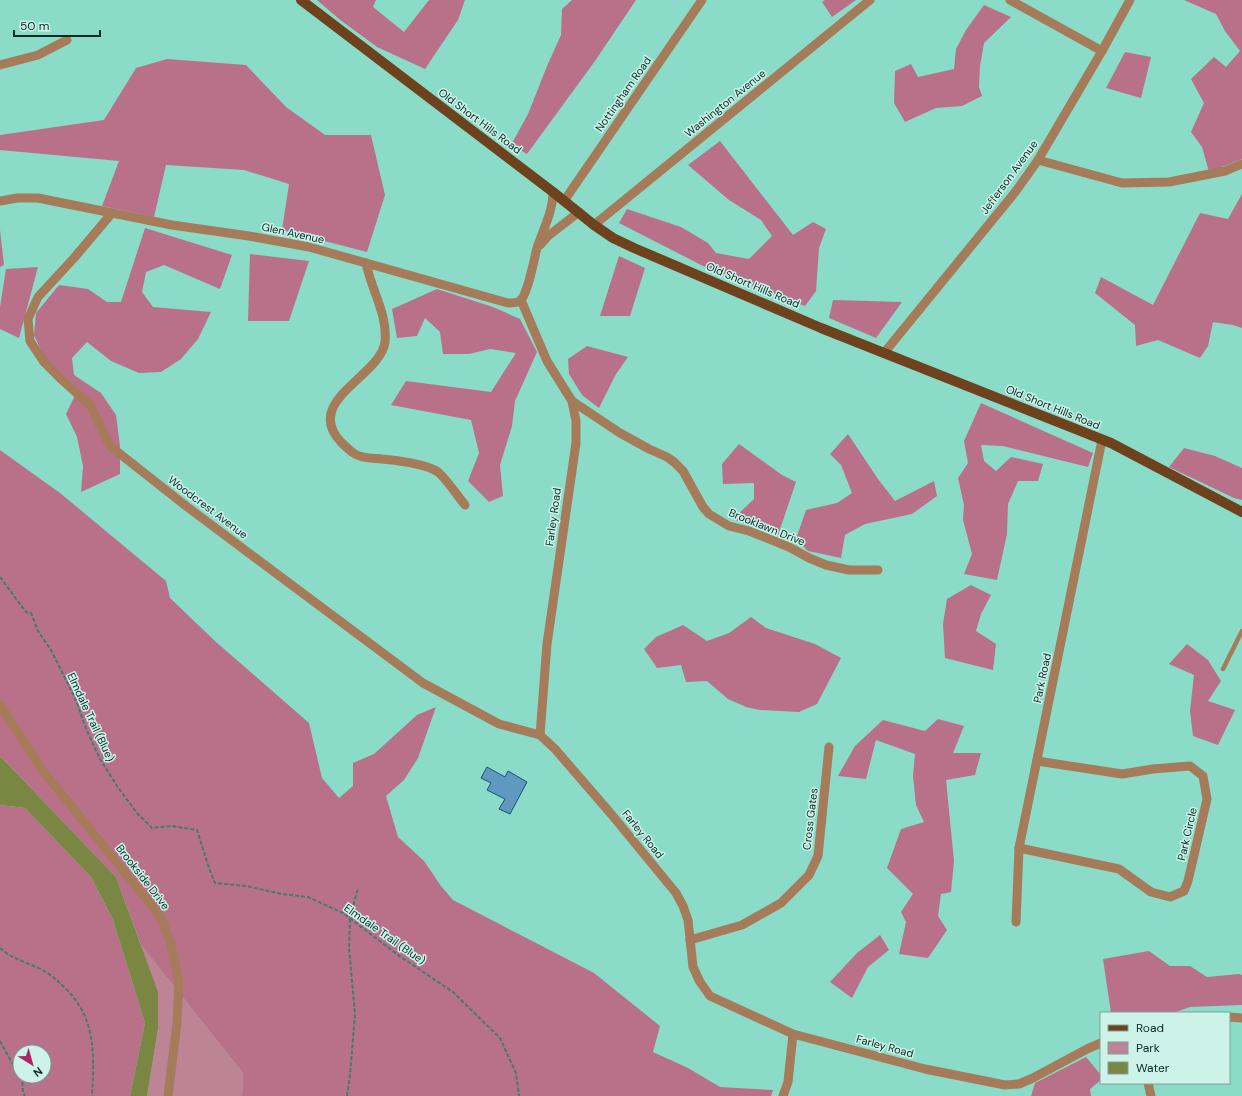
<svg xmlns="http://www.w3.org/2000/svg" width="1242" height="1096" viewBox="0 0 1242 1096" font-family="'DM Sans',sans-serif">
	<style>
		.green { fill: #bd8496 }
		.forest { fill: #b97189; fill-rule: evenodd }
		.water { fill: #798742 }
		.building { fill: #6099bf; stroke: #155274 }
		.lines { fill: none; stroke-linecap: round; stroke-linejoin: round }
		.path { stroke: #437b6f; stroke-width: 2; stroke-dasharray: 4 2; stroke-linecap: butt }
		.service { stroke: #a57b5a; stroke-width: 4.5 }
		.minor { stroke: #a57b5a; stroke-width: 9 }
		.primary { stroke: #6d421c; stroke-width: 10 }
		.labels { text-anchor: middle; dominant-baseline: central; stroke-width: 3; stroke-linejoin: round; paint-order: stroke }
		.street-label { font-size: 11px; fill: #062923; stroke: #cdf3e9 }
	</style>
	<rect width="100%" height="100%" fill="#8bdbc9"/>
	<polygon class="green" points="141,945 243,1073 242,1096 147,1096 158,1029"/>
	<g class="forest">
		<polygon points="317,0 376,0 373,7 404,32 429,0 465,0 458,20 425,69 377,47 339,19"/>
		<polygon points="572,0 636,0 595,61 527,154 511,145 528,114 547,66 561,35 562,9"/>
		<polygon points="825,0 856,0 832,17 822,2"/>
		<polygon points="1184,0 1242,0 1242,159 1209,172 1202,147 1191,132 1204,103 1191,79 1214,57 1226,67 1240,51 1225,31 1216,14"/>
		<polygon points="984,5 1011,17 984,43 980,66 979,87 982,96 962,106 936,108 905,122 894,103 895,71 911,64 918,77 954,69 956,49 966,30"/>
		<polygon points="1125,52 1151,57 1141,98 1106,88"/>
		<polygon points="167,59 246,65 286,107 325,135 371,135 385,195 367,252 282,230 289,184 244,170 166,165 154,217 102,206 119,161 0,150 0,135 104,120 136,68"/>
		<polygon points="720,141 793,235 813,222 826,229 819,248 816,291 805,306 705,267 619,223 627,209 681,227 708,243 716,253 749,259 772,236 761,220 729,200 688,165"/>
		<polygon points="1242,194 1242,328 1233,325 1213,322 1208,346 1200,358 1158,340 1136,346 1135,325 1095,293 1101,277 1153,305 1200,213 1228,219"/>
		<polygon points="145,228 232,255 220,289 164,265 146,272 142,292 153,307 211,312 198,339 181,359 161,372 139,373 111,361 87,342 72,358 74,375 101,393 116,415 120,446 120,474 81,492 83,466 77,437 66,414 78,389 45,359 34,335 36,313 59,285 88,289 107,302 121,302"/>
		<polygon points="0,230 4,265 0,267"/>
		<polygon points="250,254 309,261 289,321 248,321"/>
		<polygon points="619,256 645,268 630,316 600,316"/>
		<polygon points="38,267 19,338 0,329 0,307 6,269"/>
		<polygon points="437,289 493,307 520,319 537,352 515,401 512,426 500,465 503,496 489,502 468,481 479,453 471,420 391,405 406,381 491,392 516,353 490,349 469,354 443,354 440,332 425,318 417,336 397,338 392,309"/>
		<polygon points="833,300 902,302 876,338 829,318"/>
		<polygon points="587,346 628,357 616,374 599,408 582,395 569,374 568,359"/>
		<polygon points="981,403 1093,453 1088,467 1003,446 981,445 984,461 996,471 1011,457 1043,464 1038,481 1018,481 1008,504 1007,534 997,580 964,574 972,554 963,520 964,505 958,478 968,463 964,441"/>
		<polygon points="848,434 878,479 895,501 934,481 937,496 912,514 865,524 845,535 841,558 808,551 796,539 806,510 837,503 852,493 841,465 830,454"/>
		<polygon points="739,444 782,475 796,482 778,535 733,519 754,499 754,483 723,484 722,464"/>
		<polygon points="1184,448 1215,456 1242,468 1242,500 1234,498 1169,467"/>
		<polygon points="0,450 60,493 166,581 170,598 216,642 309,723 322,778 339,798 353,786 353,763 374,754 417,715 436,707 418,758 404,780 386,796 398,837 424,861 441,886 453,900 594,973 660,1026 653,1052 688,1068 720,1087 773,1090 771,1096 242,1096 243,1073 141,945 116,877 0,756"/>
		<polygon points="971,585 991,595 981,614 976,631 996,644 993,670 945,658 943,624 947,599"/>
		<polygon points="751,617 766,628 815,644 841,658 817,704 799,712 760,710 746,707 728,699 707,681 686,682 681,665 657,668 644,649 656,637 683,625 707,641 729,633"/>
		<polygon points="1187,644 1208,660 1221,681 1208,701 1235,710 1218,745 1193,736 1190,711 1194,675 1169,664"/>
		<polygon points="938,719 964,726 953,753 981,753 975,775 946,780 954,861 951,892 941,894 938,916 947,930 928,958 899,954 906,922 901,912 913,894 887,868 901,829 924,822 916,805 913,776 915,754 876,740 866,779 838,776 855,746 883,720 925,731"/>
		<path d="M 0,805 L 25,808 L 91,877 L 113,920 L 145,1023 L 130,1096 L 0,1096 ZM 20,1052 L 44,1052 L 44,1076 L 20,1076 Z"/>
		<polygon points="880,935 889,950 868,967 852,998 830,982 857,953"/>
		<polygon points="1149,951 1170,966 1190,966 1207,977 1239,974 1242,975 1242,1005 1190,1007 1173,1013 1111,1013 1103,959"/>
		<polygon points="1086,1057 1101,1075 1101,1080 1090,1089 1091,1096 1031,1096 1035,1083"/>
	</g>
	<polygon class="water" points="0,756 116,877 158,992 158,1029 147,1096 130,1096 145,1023 113,920 91,877 25,808 0,805"/>
	<polygon class="building" points="487,767 505,777 508,771 527,782 510,814 499,809 505,799 487,790 491,783 481,778"/>
	<g class="lines">
		<g class="path">
			<polyline points="0,577 26,612 31,613 38,631 51,650 75,698 87,731 100,759 117,786 137,813 152,828 172,826 197,830 209,868 215,883 246,886 282,894 308,897 343,913 398,955 453,992 500,1038 516,1073 519,1096"/>
			<path d="M 0,948 C 4,951 8,955 13,957 C 23,962 36,966 46,972 C 95,1007 95,1041 92,1096"/>
			<polyline points="0,1041 12,1063 20,1074"/>
			<polyline points="22,1076 23,1092 25,1096"/>
			<polyline points="347,1096 350,1075 355,1014 349,948 350,918 358,888"/>
		</g>
		<polyline class="service" points="1223,669 1242,631"/>
		<g class="minor">
			<polyline points="1010,0 1102,51"/>
			<polyline points="0,65 38,55 67,40"/>
			<polyline points="1038,160 1122,183 1169,182 1225,171 1242,164"/>
			<path d="M 0,201 L 17,198 L 38,198 L 172,225 L 249,236 L 309,247 L 508,303 C 512,303 517,303 520,301 C 528,294 534,259 537,248 C 543,230 553,211 553,192"/>
			<polyline points="564,201 702,0"/>
			<polyline points="112,213 74,258 38,297 28,319 30,341 44,362 62,380 90,405 110,446 186,506 423,683 499,724 540,735"/>
			<polyline points="594,225 870,0"/>
			<polyline points="540,245 548,236 579,212"/>
			<path d="M 366,263 C 371,289 388,315 385,342 C 381,376 302,401 341,442 C 345,446 350,451 355,454 C 363,459 373,458 382,459 C 395,460 427,464 438,472 C 448,481 456,494 465,505"/>
			<polyline points="521,300 547,361 572,401 576,421 576,443 547,644 540,735 555,749 612,815 676,893 683,906 688,920 693,967 700,982 710,996 793,1034 925,1069 1005,1085 1019,1084 1033,1078 1087,1049 1101,1043"/>
			<polyline points="884,353 1016,191 1038,160 1102,51 1130,0"/>
			<polyline points="572,401 620,433 649,449 667,457 674,462 683,471 703,507 709,514 729,526 749,531 789,547 809,558 826,565 849,570 878,570"/>
			<polyline points="0,705 43,771 160,916 170,941 179,982 177,1023 168,1096"/>
			<polyline points="1019,848 1119,869 1151,892 1170,897 1184,891 1188,881 1207,799 1203,776 1190,766 1153,769 1122,774 1037,761"/>
			<polyline points="1016,922 1019,848 1102,440"/>
			<polyline points="690,940 742,925 781,903 809,875 818,856 829,747"/>
			<polyline points="1229,1017 1242,1018"/>
			<polyline points="1148,1083 1151,1096"/>
			<polyline points="783,1096 788,1082 793,1034"/>
		</g>
		<polyline class="primary" points="301,0 553,192 594,225 613,238 634,248 821,328 1111,443 1242,512"/>
	</g>
	<g class="labels">
		<g class="street-label">
			<text transform="translate(623 94) rotate(-55)">Nottingham Road</text>
			<text transform="translate(725 103) rotate(-39)">Washington Avenue</text>
			<text transform="translate(480 121) rotate(37)">Old Short Hills Road</text>
			<text transform="translate(1009 177) rotate(-54)">Jefferson Avenue</text>
			<text transform="translate(293 233) rotate(12)">Glen Avenue</text>
			<text transform="translate(753 285) rotate(23)">Old Short Hills Road</text>
			<text transform="translate(1053 407) rotate(22)">Old Short Hills Road</text>
			<text transform="translate(208 507) rotate(37)">Woodcrest Avenue</text>
			<text transform="translate(553 517) rotate(-82)">Farley Road</text>
			<text transform="translate(767 527) rotate(22)">Brooklawn Drive</text>
			<text transform="translate(1042 678) rotate(-78)">Park Road</text>
			<text transform="translate(91 717) rotate(65)">Elmdale Trail (Blue)</text>
			<text transform="translate(810 819) rotate(-83)">Cross Gates</text>
			<text transform="translate(643 834) rotate(51)">Farley Road</text>
			<text transform="translate(1187 834) rotate(-77)">Park Circle</text>
			<text transform="translate(143 877) rotate(52)">Brookside Drive</text>
			<text transform="translate(385 934) rotate(35)">Elmdale Trail (Blue)</text>
			<text transform="translate(885 1046) rotate(15)">Farley Road</text>
		</g>
	</g>
	<rect x="1100" y="1012" width="130" height="72" fill="#cdf3e9" stroke="#7da29a"/>
	<rect x="1108" y="1025" width="20" height="6" fill="#6d421c" stroke="#7da29a"/>
	<text x="1136" y="1032" font-size="12" fill="#062923">Road</text>
	<rect x="1108" y="1042" width="20" height="12" fill="#bd8496" stroke="#7da29a"/>
	<text x="1136" y="1052" font-size="12" fill="#062923">Park</text>
	<rect x="1108" y="1062" width="20" height="12" fill="#798742" stroke="#7da29a"/>
	<text x="1136" y="1072" font-size="12" fill="#062923">Water</text>
	<g transform="translate(32 1064) rotate(143)"><circle r="19" fill="#cdf3e9" stroke="#7da29a"/>
	<path d="M0-3L7 15L0 10L-7 15Z" fill="#af2564"/>
	<text y="-6" font-size="11" font-weight="bold" text-anchor="middle" fill="#062923">N</text>
	</g>
	<path d="M14 30v6h86v-6" fill="none" stroke="#062923" stroke-width="2"/>
	<text x="20" y="30" font-size="12" fill="#062923" stroke="#cdf3e9" stroke-width="3" paint-order="stroke">50 m</text>
</svg>
